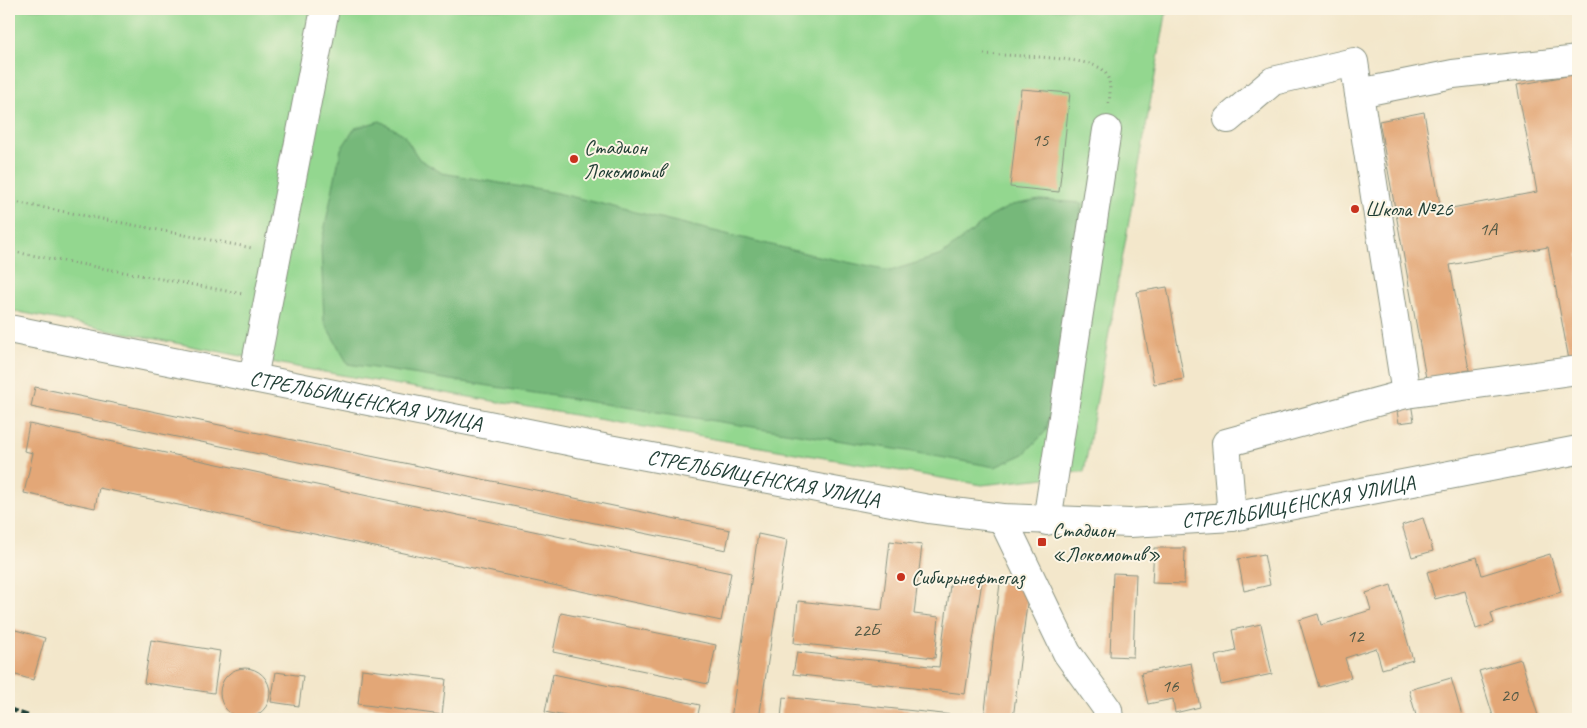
<svg xmlns="http://www.w3.org/2000/svg" width="1587" height="728" viewBox="0 0 1587 728" font-family="Caveat,sans-serif">
	<style>
		.green { fill: #93d78f; stroke: #598a62 }
		.forest { fill: #76b87a; stroke: #4a7a57 }
		.building { fill: #e3a777 }
		.lines { fill: none; stroke-linecap: round; stroke-linejoin: round }
		.minor-casing { stroke: #899280; stroke-width: 30 }
		.major-casing { stroke: #899280; stroke-width: 30 }
		.path { stroke: #899280; stroke-width: 3; stroke-dasharray: 1 4; stroke-linecap: butt }
		.minor { stroke: #fff; stroke-width: 28 }
		.major { stroke: #fff; stroke-width: 28 }
		.rail { stroke: #1f3d34; stroke-width: 4; stroke-dasharray: 8 4; stroke-linecap: butt }
		.poi-dot { fill: #c8321e; stroke: #fcf5e5; stroke-width: 2 }
		.labels { text-anchor: middle; dominant-baseline: central; stroke-width: 4; stroke-linejoin: round; paint-order: stroke }
		.number-label { font-size: 19px; fill: #505845 }
		.poi-label { font-size: 21px; fill: #1f3d34; stroke: #fcf5e5; text-anchor: start }
		.street-label { font-size: 21px; fill: #1f3d34; stroke: #fcf5e5 }
	</style>
	<rect width="100%" height="100%" fill="#fcf5e5"/>
	<filter id="ink" filterUnits="userSpaceOnUse"><feTurbulence type="fractalNoise" baseFrequency=".02" numOctaves="2"/><feDisplacementMap in="SourceGraphic" scale="10" xChannelSelector="R" yChannelSelector="G"/><feConvolveMatrix kernelMatrix="1 2 1 2 8 2 1 2 1" color-interpolation-filters="sRGB"/></filter>
	<filter id="wash" filterUnits="userSpaceOnUse"><feTurbulence type="fractalNoise" baseFrequency=".0096" numOctaves="4" result="noise"/><feDisplacementMap in="SourceGraphic" scale="20" xChannelSelector="R" yChannelSelector="G"/><feGaussianBlur stdDeviation="1.12" result="paint"/><feColorMatrix in="noise" values="0 0 0 0 0 0 0 0 0 0 0 0 0 0 0 0 0 1.4 0 .05"/><feComposite in="paint" operator="in"/></filter>
	<g filter="url(#wash)">
		<rect width="100%" height="100%" fill="#f3e7cb"/>
		<polygon class="green" points="9,9 1167,9 1084,472 1066,471 1045,478 982,485 312,370 9,310"/>
		<polygon class="forest" points="380,121 403,134 419,159 442,173 557,193 813,255 890,271 942,255 990,217 1012,205 1040,200 1082,203 1063,349 1046,431 1024,454 995,467 901,450 348,364 324,322 321,246 341,149 355,128"/>
		<g id="blocks">
			<g class="building">
				<polygon points="1572,75 1578,107 1578,358 1569,360 1548,247 1450,265 1469,370 1426,378 1379,121 1424,112 1441,210 1537,192 1517,85"/>
				<polygon points="1021,89 1070,93 1059,192 1010,187"/>
				<polygon points="1167,287 1184,379 1154,384 1137,292"/>
				<polygon points="35,387 730,530 726,550 31,407"/>
				<polygon points="1411,403 1414,421 1399,423 1396,405"/>
				<polygon points="29,424 731,573 721,621 99,488 95,508 24,493 33,453 24,451"/>
				<polygon points="1423,518 1433,551 1412,557 1402,525"/>
				<polygon points="758,534 787,540 759,719 731,719"/>
				<polygon points="890,541 922,545 914,614 939,617 935,658 794,643 798,601 882,610"/>
				<polygon points="1154,548 1185,548 1184,584 1152,583"/>
				<polygon points="1264,554 1270,585 1244,591 1238,559"/>
				<polygon points="1550,554 1561,592 1491,613 1494,623 1476,629 1465,591 1435,599 1427,572 1477,557 1482,575"/>
				<polygon points="1113,573 1136,574 1133,657 1110,656"/>
				<polygon points="951,578 982,581 965,694 793,674 797,652 939,667"/>
				<polygon points="1000,583 1029,587 1013,719 984,719"/>
				<polygon points="1391,585 1413,660 1382,669 1376,648 1345,658 1351,678 1319,687 1299,620 1318,614 1321,625 1371,610 1366,593"/>
				<polygon points="561,613 716,645 708,684 553,652"/>
				<polygon points="1261,624 1272,674 1221,685 1215,656 1236,651 1232,630"/>
				<polygon points="12,629 45,638 33,680 9,673 9,642"/>
				<polygon points="151,640 220,651 214,693 144,683"/>
				<polygon points="1521,659 1539,719 1494,719 1479,671"/>
				<polygon points="1191,663 1200,707 1175,713 1173,699 1148,704 1141,673"/>
				<circle cx="245" cy="693" r="25"/>
				<polygon points="362,669 446,679 442,715 358,704"/>
				<polygon points="276,672 303,676 299,706 271,702"/>
				<polygon points="553,674 700,705 697,719 580,719 545,712"/>
				<polygon points="1451,678 1463,719 1417,719 1409,690"/>
				<polygon points="783,697 962,716 961,719 781,719"/>
			</g>
		</g>
	</g>
	<g filter="url(#ink)">
		<use href="#blocks" fill-opacity="0" stroke="#899280" stroke-width="1"/>
		<g class="lines">
			<defs>
				<g id="minor">
					<polyline points="1359,93 1453,74 1578,60"/>
					<polyline points="1228,119 1273,81 1354,62 1406,394"/>
					<polyline points="253,378 325,9"/>
					<polyline points="1232,517 1226,443 1406,394 1578,370"/>
					<polyline points="1002,518 1067,653 1108,710 1109,719"/>
					<polyline points="1047,521 1107,130"/>
				</g>
				<g id="major">
					<path id="s1" d="M 9,329 L 598,447 L 929,509 L 1002,518 L 1130,523 L 1232,517 L 1578,450"/>
				</g>
			</defs>
			<use href="#minor" class="minor-casing"/>
			<use href="#major" class="major-casing"/>
			<g class="path">
				<path d="M 984,54 C 1007,56 1091,56 1104,71 C 1112,81 1110,93 1109,105"/>
				<polyline points="9,201 252,248"/>
				<polyline points="9,251 243,294"/>
			</g>
			<use href="#minor" class="minor"/>
			<use href="#major" class="major"/>
			<polyline class="rail" points="9,709 37,719"/>
		</g>
	</g>
	<g class="poi-dot">
		<circle cx="574" cy="159" r="5"/>
		<circle cx="1355" cy="209" r="5"/>
		<rect x="1037" y="537" width="10" height="10" rx="2.5"/>
		<circle cx="901" cy="577" r="5"/>
	</g>
	<g class="labels">
		<g class="number-label">
			<text x="1040" y="140">15</text>
			<text x="1488" y="229">1А</text>
			<text x="866" y="630">22Б</text>
			<text x="1355" y="636">12</text>
			<text x="1170" y="686">16</text>
			<text x="1509" y="695">20</text>
		</g>
		<g class="poi-label">
			<text x="584" y="147">Стадион<tspan x="584" dy="24">Локомотив</tspan></text>
			<text x="1365" y="209">Школа №26</text>
			<text x="1052" y="530">Стадион<tspan x="1052" dy="24">«Локомотив»</tspan></text>
			<text x="911" y="577">Сибирьнефтегаз</text>
		</g>
		<g class="street-label">
			<text stroke="none"><textPath href="#s1" startOffset="364">СТРЕЛЬБИЩЕНСКАЯ УЛИЦА</textPath></text>
			<text stroke="none"><textPath href="#s1" startOffset="769">СТРЕЛЬБИЩЕНСКАЯ УЛИЦА</textPath></text>
			<text stroke="none"><textPath href="#s1" startOffset="1309">СТРЕЛЬБИЩЕНСКАЯ УЛИЦА</textPath></text>
		</g>
	</g>
	<rect width="1587" height="728" fill="none" stroke="#fcf5e5" stroke-width="30"/>
</svg>
